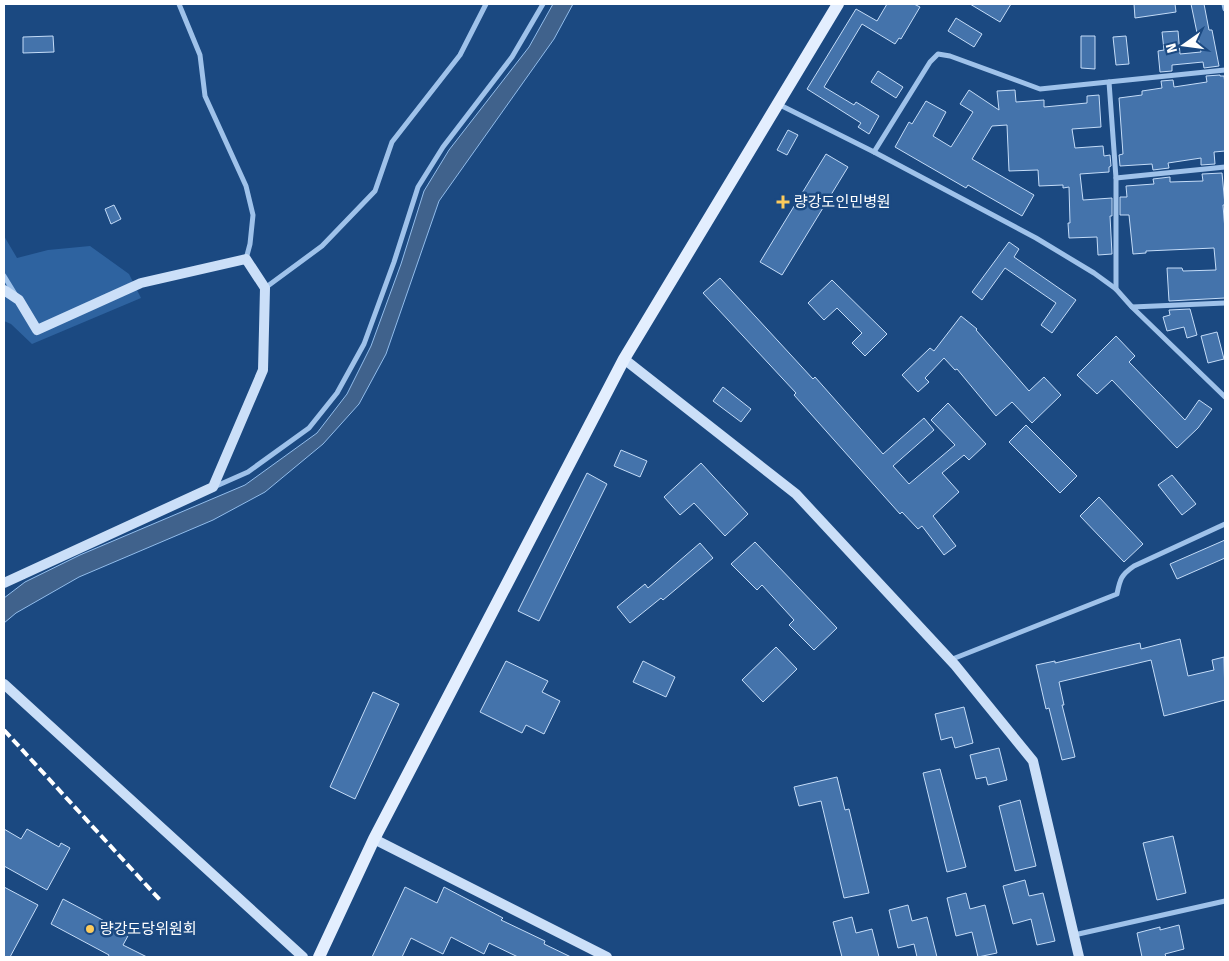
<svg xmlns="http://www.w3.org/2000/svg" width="1229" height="961" viewBox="0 0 1229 961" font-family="'Fira Sans','Noto Sans KR',sans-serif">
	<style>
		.green { fill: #2e63a0 }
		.water { fill: #40628c; stroke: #92bdec }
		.building { fill: #4473ab; stroke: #c4dcf8 }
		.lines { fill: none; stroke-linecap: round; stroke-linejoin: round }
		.street { stroke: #9fc2ea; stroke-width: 5 }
		.secondary { stroke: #cbdff8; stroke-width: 10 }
		.primary { stroke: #e3eefe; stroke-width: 12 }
		.rail { stroke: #fff; stroke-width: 4; stroke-dasharray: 9 4; stroke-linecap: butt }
		.poi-dot { fill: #fccb5c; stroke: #1b4981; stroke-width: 2 }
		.labels { text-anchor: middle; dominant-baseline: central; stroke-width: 5; stroke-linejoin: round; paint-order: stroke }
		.poi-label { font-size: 15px; fill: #fff; stroke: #1b4981; text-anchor: start }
	</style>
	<rect width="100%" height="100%" fill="#1b4981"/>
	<polygon class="green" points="4,236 17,258 48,250 90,246 129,274 141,298 32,344 11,324 4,321"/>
	<polygon class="water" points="553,4 573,4 554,39 439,201 386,354 359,404 323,444 265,492 213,520 79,577 16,613 4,623 4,598 25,582 80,555 245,485 317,433 347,394 371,346 401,264 424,191 449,150 529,47"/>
	<g class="building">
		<polygon points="887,4 914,4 920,7 901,39 899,38 895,44 862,24 824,87 854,105 856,102 879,116 869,134 858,127 861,123 807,89 856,9 877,21"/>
		<polygon points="970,4 1011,4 1000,22"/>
		<polygon points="1134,4 1175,4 1176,12 1135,18"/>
		<polygon points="1191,4 1204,4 1209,30 1212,30 1219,66 1204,68 1203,62 1172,65 1172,71 1160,72 1158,51 1164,50 1162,32 1178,31 1180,54 1201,52"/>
		<polygon points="956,18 982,34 974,47 948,31"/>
		<polygon points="53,36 54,52 23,53 23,37"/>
		<polygon points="1081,36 1095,36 1095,69 1081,68"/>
		<polygon points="1126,36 1129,64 1116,65 1113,37"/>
		<polygon points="878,71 903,87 896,98 871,82"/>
		<polygon points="1220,75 1220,76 1224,76 1225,84 1225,151 1214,152 1215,164 1201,165 1201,158 1168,163 1169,168 1153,170 1152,164 1120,166 1119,155 1123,154 1119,98 1142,95 1142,91 1162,88 1161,81 1173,80 1174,87 1207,82 1206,76"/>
		<polygon points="969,90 999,110 997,91 1015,90 1016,102 1044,100 1044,107 1087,103 1087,96 1099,95 1101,127 1072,129 1075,148 1103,146 1104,156 1110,155 1111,166 1109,167 1109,172 1080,174 1083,200 1112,198 1112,216 1110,216 1112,254 1098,255 1097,237 1069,238 1068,223 1070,223 1069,187 1063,188 1063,185 1039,186 1038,170 1009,171 1007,125 992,126 972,159 1034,195 1022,216 968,185 966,188 895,147 909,122 912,124 926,101 946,112 933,136 951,147 973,112 960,104"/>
		<polygon points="788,130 798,135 787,155 777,150"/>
		<polygon points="826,154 848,167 782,275 760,262"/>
		<polygon points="1222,173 1225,205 1223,205 1225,230 1225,298 1169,301 1167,268 1182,268 1183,271 1216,270 1214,248 1146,251 1146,253 1133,254 1129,215 1120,215 1120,197 1127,197 1126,186 1154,184 1153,179 1170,177 1170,182 1203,181 1202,174"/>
		<polygon points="114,205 121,219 111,224 105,209"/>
		<polygon points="1009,242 1019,249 1014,257 1076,300 1052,333 1041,325 1056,303 1005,268 982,300 972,292"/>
		<polygon points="720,278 813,379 815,377 883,454 924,418 934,430 893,466 909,484 955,445 931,420 948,403 986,444 969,460 964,455 942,473 959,492 933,516 956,546 944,555 922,526 918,529 902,512 900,514 794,395 796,393 703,293"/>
		<polygon points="832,280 887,334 865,356 852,343 862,333 837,308 824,320 808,303"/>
		<polygon points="1190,309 1197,335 1187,338 1184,327 1167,331 1163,317 1170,315 1169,310"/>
		<polygon points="961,316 977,329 976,330 1029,391 1044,377 1061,395 1032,423 1012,402 996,416 957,369 955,370 944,358 925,378 929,382 918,392 902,375 930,348 934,351"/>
		<polygon points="1217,332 1224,359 1208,363 1201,336"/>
		<polygon points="1116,336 1135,356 1129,362 1185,420 1199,400 1212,409 1198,428 1177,448 1112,380 1097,394 1077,375"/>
		<polygon points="723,387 751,409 741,422 713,401"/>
		<polygon points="1026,425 1077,476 1060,493 1009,442"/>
		<polygon points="621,450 647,461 640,477 614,466"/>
		<polygon points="701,463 748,514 725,536 694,503 680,515 664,497"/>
		<polygon points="587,473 607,484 539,621 518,611"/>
		<polygon points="1172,475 1196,504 1182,515 1158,485"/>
		<polygon points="1099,497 1143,544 1124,562 1080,516"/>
		<polygon points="1225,540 1225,558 1177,579 1170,564"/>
		<polygon points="755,542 837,628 814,650 789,625 794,620 762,585 757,590 731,564"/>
		<polygon points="700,543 713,558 663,600 661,598 630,623 617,607 645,584 648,588"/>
		<polygon points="1180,639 1188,676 1214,670 1212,660 1224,657 1225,700 1164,716 1151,660 1059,682 1064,705 1062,705 1075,757 1062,760 1049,708 1046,709 1036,665 1055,661 1055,663 1140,643 1141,649"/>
		<polygon points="776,647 797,669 763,702 742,680"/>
		<polygon points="506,661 548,681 542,692 560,701 544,734 526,725 522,733 480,712"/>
		<polygon points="643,661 675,677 666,697 633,682"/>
		<polygon points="373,692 399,704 355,799 330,787"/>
		<polygon points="964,707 973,743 955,748 952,737 941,740 935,714"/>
		<polygon points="999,748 1007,780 988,785 986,777 976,779 970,755"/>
		<polygon points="940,769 966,867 947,872 923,773"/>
		<polygon points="837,777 845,810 849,809 869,893 844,898 821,801 799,806 794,787"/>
		<polygon points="1020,800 1036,866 1015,871 999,806"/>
		<polygon points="4,829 21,839 27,829 59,847 61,843 70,848 47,890 4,866"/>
		<polygon points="1173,836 1186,893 1157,900 1143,843"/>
		<polygon points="1025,880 1029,896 1043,893 1055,941 1037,945 1031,919 1013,924 1003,886"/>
		<polygon points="4,887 38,905 10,957 4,957"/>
		<polygon points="405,887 437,903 444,887 503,918 501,920 545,941 544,944 571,957 518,957 489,943 484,954 451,937 443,954 411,938 402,957 372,957"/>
		<polygon points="966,893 970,909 985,905 997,953 978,957 972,932 956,936 947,898"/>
		<polygon points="63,899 129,934 123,945 147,957 108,957 109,955 51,924"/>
		<polygon points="908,905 912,921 927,917 937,957 917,957 914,944 898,948 889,910"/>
		<polygon points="852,917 856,933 872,929 879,957 842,957 833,922"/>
		<polygon points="1179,925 1184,949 1165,954 1166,957 1142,957 1137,933 1160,927 1160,930"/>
	</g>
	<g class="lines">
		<g class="street">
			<polyline points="179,4 200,55 205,96 246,186 253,215 250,244 246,259"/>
			<polyline points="1224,4 1225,9"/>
			<polyline points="1109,82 1116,178 1116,289"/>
			<polyline points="778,104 874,152 1036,238 1094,273 1116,289 1132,307 1225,397"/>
			<polyline points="874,152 930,62 938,54 950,56 1040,89 1225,70"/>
			<polyline points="1116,178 1225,167"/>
			<polyline points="4,276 15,294"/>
			<polyline points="265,288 322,246 375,191 392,142 460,55 486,4"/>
			<polyline points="1132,307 1225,303"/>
			<polyline points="214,487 248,472 309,428 337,393 364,344 394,262 418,187 443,147 512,57 543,4"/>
			<path d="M 950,660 L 1117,594 C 1120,579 1121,575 1134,566 L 1225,524"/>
			<polyline points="1074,935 1225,901"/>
		</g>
		<g class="secondary">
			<polyline points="4,290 19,300 37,330 141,283 246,259 265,288 263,370 213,487 4,583"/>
			<polyline points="624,359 796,494 955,665 1033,761 1079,957"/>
			<polyline points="4,684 303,957"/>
			<polyline points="374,839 607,957"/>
		</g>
		<polyline class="primary" points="319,957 374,839 624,359 838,4"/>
		<polyline class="rail" points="4,730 160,900"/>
	</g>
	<g class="poi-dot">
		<path d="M780.5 194.5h5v5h5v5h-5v5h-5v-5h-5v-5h5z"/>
		<circle cx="90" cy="929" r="5"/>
	</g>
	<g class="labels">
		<g class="poi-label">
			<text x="794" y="202">량강도인민병원</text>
			<text x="100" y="929">량강도당위원회</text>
		</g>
	</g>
	<rect width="1229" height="961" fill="none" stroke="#ffffff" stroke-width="10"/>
	<g transform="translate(1184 45) rotate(256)" stroke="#1b4981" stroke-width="4" paint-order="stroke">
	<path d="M0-4L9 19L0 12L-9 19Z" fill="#ffffff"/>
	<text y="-8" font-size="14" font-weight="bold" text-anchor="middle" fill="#ffffff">N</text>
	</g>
</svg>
